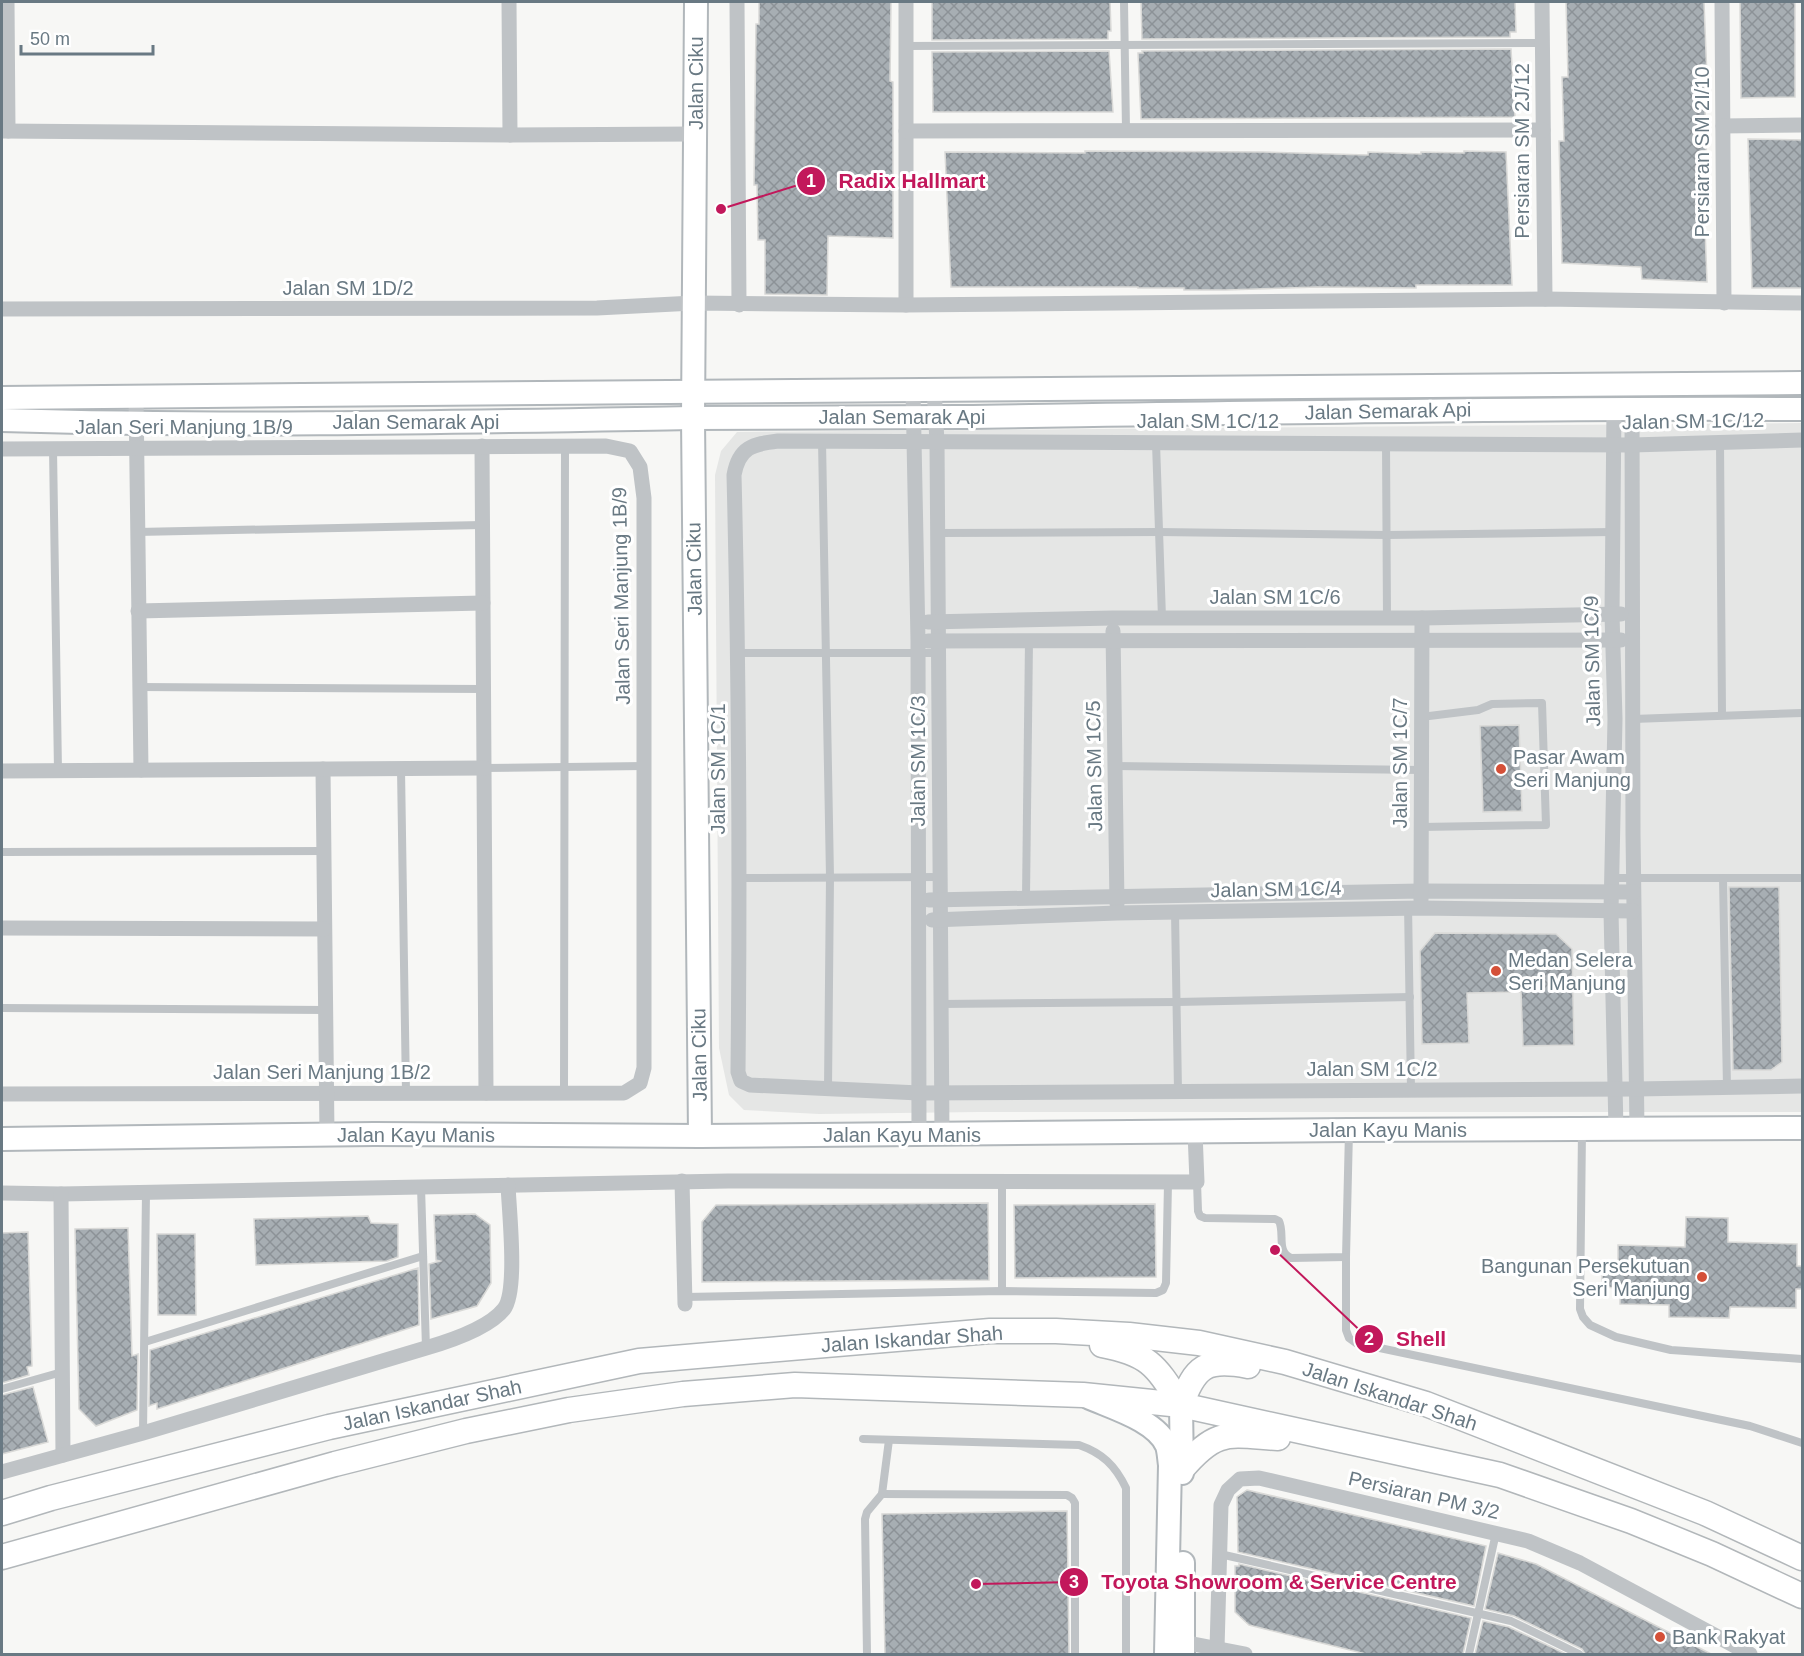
<svg xmlns="http://www.w3.org/2000/svg" width="1804" height="1656" viewBox="0 0 1804 1656" font-family="Helvetica,sans-serif">
	<style>
		.built { fill: #e5e6e5 }
		.building { fill: url(#building-cross-hatch); stroke: #d9d9d7; stroke-width: 1.5 }
		.lines { fill: none; stroke-linecap: round; stroke-linejoin: round }
		.secondary-casing { stroke: #b1b7bb; stroke-width: 26 }
		.primary-casing { stroke: #b2b7ba; stroke-width: 27 }
		.lane { stroke: #bfc3c6; stroke-width: 8 }
		.street { stroke: #bfc3c6; stroke-width: 15 }
		.secondary { stroke: #fff; stroke-width: 22 }
		.primary { stroke: #fff; stroke-width: 24 }
		.poi-dot { fill: #d45038; stroke: #fff; stroke-width: 2 }
		.labels { text-anchor: middle; dominant-baseline: central; stroke-width: 6; stroke-linejoin: round; paint-order: stroke }
		.street-label { font-size: 20px; fill: #697983; stroke: #fff }
		.poi-label { font-size: 20px; fill: #697983; stroke: #fff; text-anchor: start }
		.leader { fill: none; stroke: #c2185b; stroke-width: 2 }
		.callout-dot { fill: #c2185b; stroke: #fff; stroke-width: 2 }
		.mark-label { font-size: 18px; text-anchor: middle; font-weight: bold; fill: #fff }
		.callout-label { font-size: 21px; text-anchor: middle; font-weight: bold; fill: #c2185b; stroke: #fff; stroke-width: 6; stroke-linejoin: round; paint-order: stroke }
	</style>
	<defs>
		<pattern id="building-cross-hatch" width="8" height="8" patternUnits="userSpaceOnUse" patternTransform="scale(1.5)"><rect width="8" height="8" fill="#a7aeb3"/><path d="M0 0l8 8M0 8l8-8" fill="none" stroke="#8c9297"/></pattern>
	</defs>
	<rect width="100%" height="100%" fill="#f7f7f5"/>
	<polygon class="built" points="1802,423 1802,1112 979,1112 819,1114 744,1110 729,1095 719,1048 715,475 721,451 737,432"/>
	<g class="building">
		<polygon points="759,2 891,2 890,81 893,82 893,238 828,236 827,295 765,294 765,240 758,240 757,185 754,185 756,24 759,24"/>
		<polygon points="932,2 1110,2 1111,31 1108,31 1108,39 932,40"/>
		<polygon points="1141,2 1515,2 1516,32 1510,32 1510,37 1142,39"/>
		<polygon points="1566,2 1704,2 1707,78 1704,78 1708,201 1704,201 1707,282 1642,279 1641,267 1562,263 1559,141 1564,141 1562,77 1568,77"/>
		<polygon points="1740,2 1795,2 1795,97 1741,98"/>
		<polygon points="1511,49 1515,117 1141,119 1138,53 1143,53 1142,51"/>
		<polygon points="1109,51 1113,112 933,112 932,52"/>
		<polygon points="1748,139 1803,140 1803,288 1752,288"/>
		<polygon points="1085,151 1264,152 1368,155 1368,152 1421,154 1421,152 1464,153 1464,151 1506,152 1512,285 1416,285 1416,288 1318,287 1226,290 1184,290 1184,288 1138,288 1138,287 951,287 945,152 1085,153"/>
		<polygon points="1519,725 1522,811 1483,812 1480,726"/>
		<polygon points="1729,887 1779,887 1782,1062 1771,1070 1733,1070"/>
		<polygon points="1435,933 1556,934 1572,949 1574,1045 1523,1046 1521,992 1467,993 1469,1043 1422,1044 1420,951"/>
		<polygon points="988,1203 989,1280 702,1282 702,1222 716,1205"/>
		<polygon points="1155,1204 1156,1277 1015,1278 1014,1205"/>
		<polygon points="475,1214 490,1225 491,1283 477,1306 431,1319 429,1264 440,1261 436,1260 434,1215"/>
		<polygon points="368,1216 371,1223 398,1224 398,1257 387,1261 256,1265 254,1219"/>
		<polygon points="1686,1217 1728,1218 1728,1242 1797,1244 1797,1266 1803,1266 1803,1289 1796,1289 1796,1308 1730,1307 1729,1318 1669,1317 1669,1305 1620,1304 1620,1288 1602,1287 1602,1262 1618,1262 1618,1245 1685,1247"/>
		<polygon points="128,1228 132,1356 138,1354 137,1410 96,1426 79,1409 75,1229"/>
		<polygon points="28,1232 32,1366 27,1367 29,1375 2,1383 2,1233"/>
		<polygon points="157,1234 195,1234 196,1315 158,1315"/>
		<polygon points="418,1268 419,1325 157,1409 157,1403 149,1406 150,1350"/>
		<polygon points="33,1387 48,1442 2,1454 2,1395"/>
		<polygon points="1247,1490 1486,1546 1474,1606 1238,1552 1237,1497"/>
		<polygon points="1067,1511 1069,1654 885,1654 882,1514"/>
		<polygon points="1498,1553 1536,1564 1711,1654 1585,1654 1582,1649 1514,1616 1485,1609"/>
		<polygon points="1239,1564 1471,1618 1463,1654 1366,1654 1249,1625 1235,1612 1235,1566 1239,1566"/>
		<polygon points="1483,1621 1509,1627 1566,1654 1475,1654"/>
	</g>
	<g class="lines">
		<defs>
			<g id="secondary">
				<polyline points="696,2 693,418 700,1136"/>
				<path d="M 2,398 C 602,392 1202,385 1802,383"/>
				<path d="M 2,420 C 231,427 460,422 689,418 C 780,417 870,418 961,417 C 1241,413 1522,408 1802,409"/>
				<polyline points="2,1139 374,1134 700,1136 1349,1130 1802,1128"/>
				<path d="M 1090,1398 C 1113,1408 1157,1421 1167,1446 C 1169,1452 1169,1459 1170,1465 L 1166,1654"/>
				<polyline points="1181,1405 1182,1473"/>
				<polyline points="1183,1563 1183,1654"/>
			</g>
			<g id="primary">
				<path d="M 1102,1345 C 1150,1354 1156,1366 1181,1405"/>
				<path d="M 1181,1405 C 1195,1366 1206,1358 1248,1366"/>
				<path d="M 1182,1469 C 1217,1428 1228,1435 1278,1438"/>
				<polyline points="2,1513 51,1498 329,1427 639,1361 990,1331 1056,1331 1129,1335 1199,1343 1285,1362 1426,1404 1705,1513 1802,1558"/>
				<polyline points="2,1557 335,1464 466,1431 569,1410 683,1394 795,1385 1083,1395 1181,1405 1500,1475 1631,1521 1712,1554 1802,1596"/>
			</g>
		</defs>
		<use href="#secondary" class="secondary-casing"/>
		<use href="#primary" class="primary-casing"/>
		<g class="lane">
			<polyline points="1124,2 1126,130"/>
			<polyline points="906,46 1543,43"/>
			<polyline points="822,441 830,877 828,1089"/>
			<polyline points="1720,442 1722,715"/>
			<polyline points="1156,443 1162,618"/>
			<polyline points="1386,443 1387,618"/>
			<polyline points="53,449 58,771"/>
			<polyline points="137,532 482,525"/>
			<polyline points="937,533 1159,532 1387,535 1612,532"/>
			<polyline points="738,653 938,653"/>
			<polyline points="140,687 483,689"/>
			<polyline points="1633,719 1802,713"/>
			<polyline points="1115,766 1421,770"/>
			<polyline points="484,768 644,766"/>
			<polyline points="401,769 406,1093"/>
			<polyline points="1421,827 1546,825 1542,703 1492,704 1478,710 1421,717"/>
			<polyline points="2,852 324,851"/>
			<polyline points="740,878 939,877"/>
			<polyline points="1612,878 1802,878"/>
			<polyline points="1723,878 1727,1087"/>
			<polyline points="1026,898 1029,640"/>
			<polyline points="1408,905 1411,1090"/>
			<polyline points="1175,912 1178,1091"/>
			<polyline points="941,1004 1177,1002 1410,997"/>
			<polyline points="2,1008 325,1010"/>
			<polyline points="564,1093 565,446"/>
			<polyline points="1582,1130 1580,1309 1583,1317 1590,1325 1616,1337 1671,1350 1802,1359"/>
			<path d="M 1197,1182 L 1198,1211 L 1200,1216 L 1205,1218 L 1275,1219 L 1279,1221 C 1285,1233 1276,1252 1291,1258 L 1346,1257 L 1349,1131"/>
			<polyline points="421,1187 426,1348"/>
			<polyline points="1346,1257 1346,1330 1349,1338 1356,1343 1750,1426 1802,1443"/>
			<polyline points="1002,1291 1002,1181"/>
			<polyline points="685,1297 1002,1291 1156,1293 1163,1290 1166,1283 1168,1183"/>
			<polyline points="145,1342 423,1256"/>
			<polyline points="2,1389 62,1372"/>
			<polyline points="143,1433 146,1192"/>
			<path d="M 863,1439 L 1079,1445 C 1102,1453 1115,1465 1126,1488 L 1126,1654"/>
			<polyline points="882,1494 1067,1495 1072,1498 1075,1503 1075,1654"/>
			<polyline points="1220,1554 1511,1621 1579,1654"/>
			<polyline points="867,1654 865,1519 867,1512 882,1494 889,1440"/>
			<polyline points="1469,1654 1496,1533"/>
		</g>
		<g class="street">
			<polyline points="7,2 8,131"/>
			<polyline points="509,2 510,135"/>
			<polyline points="737,2 739,305"/>
			<polyline points="906,2 906,305"/>
			<polyline points="1542,2 1545,299"/>
			<polyline points="1722,2 1724,303"/>
			<polyline points="1723,126 1802,125"/>
			<polyline points="2,131 510,135 696,134"/>
			<polyline points="906,131 1543,130"/>
			<polyline points="2,309 597,308 694,303 906,305 1545,299 1802,303"/>
			<polyline points="934,388 937,442 942,1135"/>
			<polyline points="913,389 918,641 919,1135"/>
			<polyline points="136,397 141,770"/>
			<polyline points="1614,408 1612,614 1615,719 1611,912 1616,1129"/>
			<polyline points="1632,408 1633,834 1637,1129"/>
			<path d="M 1802,440 L 1632,445 L 778,441 C 753,444 739,447 734,475 C 739,674 740,873 738,1072 L 741,1081 L 750,1085 L 919,1093 L 1636,1089 L 1802,1086"/>
			<polyline points="482,446 486,1093"/>
			<polyline points="2,449 606,446 630,451 640,467 644,498 644,1068 640,1083 624,1093 2,1094"/>
			<polyline points="138,611 483,603"/>
			<polyline points="928,622 1113,618 1422,618 1621,614"/>
			<polyline points="1113,631 1117,904"/>
			<polyline points="928,641 1621,640"/>
			<polyline points="323,769 327,1135"/>
			<polyline points="2,771 484,768"/>
			<polyline points="929,900 1421,891 1633,892"/>
			<polyline points="1421,900 1422,618"/>
			<polyline points="932,920 1117,913 1421,908 1633,911"/>
			<polyline points="2,928 324,929"/>
			<polyline points="682,1181 685,1304"/>
			<polyline points="2,1193 61,1194 728,1181 1197,1182 1195,1132"/>
			<polyline points="61,1194 63,1455"/>
			<path d="M 2,1472 L 143,1433 L 426,1348 C 450,1341 489,1328 504,1309 C 518,1291 509,1211 508,1185"/>
			<polyline points="1183,1642 1245,1654"/>
			<polyline points="1217,1649 1221,1505 1228,1490 1240,1479 1259,1478 1528,1541 1580,1563 1750,1654"/>
		</g>
		<use href="#secondary" class="secondary"/>
		<use href="#primary" class="primary"/>
	</g>
	<g class="poi-dot">
		<circle cx="1501" cy="769" r="6"/>
		<circle cx="1496" cy="971" r="6"/>
		<circle cx="1702" cy="1277" r="6"/>
		<circle cx="1660" cy="1637" r="6"/>
	</g>
	<g class="labels">
		<g class="street-label">
			<text transform="translate(696 83) rotate(-90)">Jalan Ciku</text>
			<text transform="translate(1522 151) rotate(-90)">Persiaran SM 2J/12</text>
			<text transform="translate(1702 152) rotate(-90)">Persiaran SM 2I/10</text>
			<text x="348" y="288">Jalan SM 1D/2</text>
			<text transform="translate(1388 411) rotate(-1)">Jalan Semarak Api</text>
			<text x="902" y="417">Jalan Semarak Api</text>
			<text x="1208" y="421">Jalan SM 1C/12</text>
			<text transform="translate(1693 421) rotate(-1)">Jalan SM 1C/12</text>
			<text x="416" y="422">Jalan Semarak Api</text>
			<text x="184" y="427">Jalan Seri Manjung 1B/9</text>
			<text transform="translate(694 569) rotate(-91)">Jalan Ciku</text>
			<text transform="translate(621 596) rotate(-91)">Jalan Seri Manjung 1B/9</text>
			<text x="1275" y="597">Jalan SM 1C/6</text>
			<text transform="translate(1592 661) rotate(-91)">Jalan SM 1C/9</text>
			<text transform="translate(918 761) rotate(-90)">Jalan SM 1C/3</text>
			<text transform="translate(1400 763) rotate(-90)">Jalan SM 1C/7</text>
			<text transform="translate(1094 766) rotate(-91)">Jalan SM 1C/5</text>
			<text transform="translate(718 769) rotate(-90)">Jalan SM 1C/1</text>
			<text transform="translate(1276 889) rotate(-1)">Jalan SM 1C/4</text>
			<text transform="translate(699 1055) rotate(-91)">Jalan Ciku</text>
			<text x="1372" y="1069">Jalan SM 1C/2</text>
			<text x="322" y="1072">Jalan Seri Manjung 1B/2</text>
			<text x="1388" y="1130">Jalan Kayu Manis</text>
			<text x="416" y="1135">Jalan Kayu Manis</text>
			<text x="902" y="1135">Jalan Kayu Manis</text>
			<text transform="translate(912 1339) rotate(-4)">Jalan Iskandar Shah</text>
			<text transform="translate(1390 1396) rotate(18)">Jalan Iskandar Shah</text>
			<text transform="translate(432 1405) rotate(-12)">Jalan Iskandar Shah</text>
			<text transform="translate(1424 1495) rotate(13)">Persiaran PM 3/2</text>
		</g>
		<g class="poi-label">
			<text x="1513" y="757">Pasar Awam<tspan x="1513" dy="23">Seri Manjung</tspan></text>
			<text x="1508" y="960">Medan Selera<tspan x="1508" dy="23">Seri Manjung</tspan></text>
			<text x="1690" y="1266" text-anchor="end">Bangunan Persekutuan<tspan x="1690" dy="23">Seri Manjung</tspan></text>
			<text x="1672" y="1637">Bank Rakyat</text>
		</g>
	</g>
	<path class="leader" d="M721 209L811 181M1275 1250L1369 1339M976 1584L1074 1582"/>
	<g class="callout-dot">
		<circle cx="721" cy="209" r="6"/>
		<circle cx="1275" cy="1250" r="6"/>
		<circle cx="976" cy="1584" r="6"/>
		<circle cx="811" cy="181" r="15"/>
		<circle cx="1369" cy="1339" r="15"/>
		<circle cx="1074" cy="1582" r="15"/>
	</g>
	<g class="mark-label">
		<text x="811" y="187">1</text>
		<text x="1369" y="1345">2</text>
		<text x="1074" y="1588">3</text>
	</g>
	<g class="callout-label">
		<text x="912" y="188">Radix Hallmart</text>
		<text x="1421" y="1346">Shell</text>
		<text x="1279" y="1589">Toyota Showroom &amp; Service Centre</text>
	</g>
	<rect width="1804" height="1656" fill="none" stroke="#697983" stroke-width="6"/>
	<path d="M21 45v9h132v-9" fill="none" stroke="#697983" stroke-width="3"/>
	<text x="30" y="45" font-size="18" fill="#697983" stroke="#ffffff" stroke-width="4.5" paint-order="stroke">50 m</text>
</svg>
